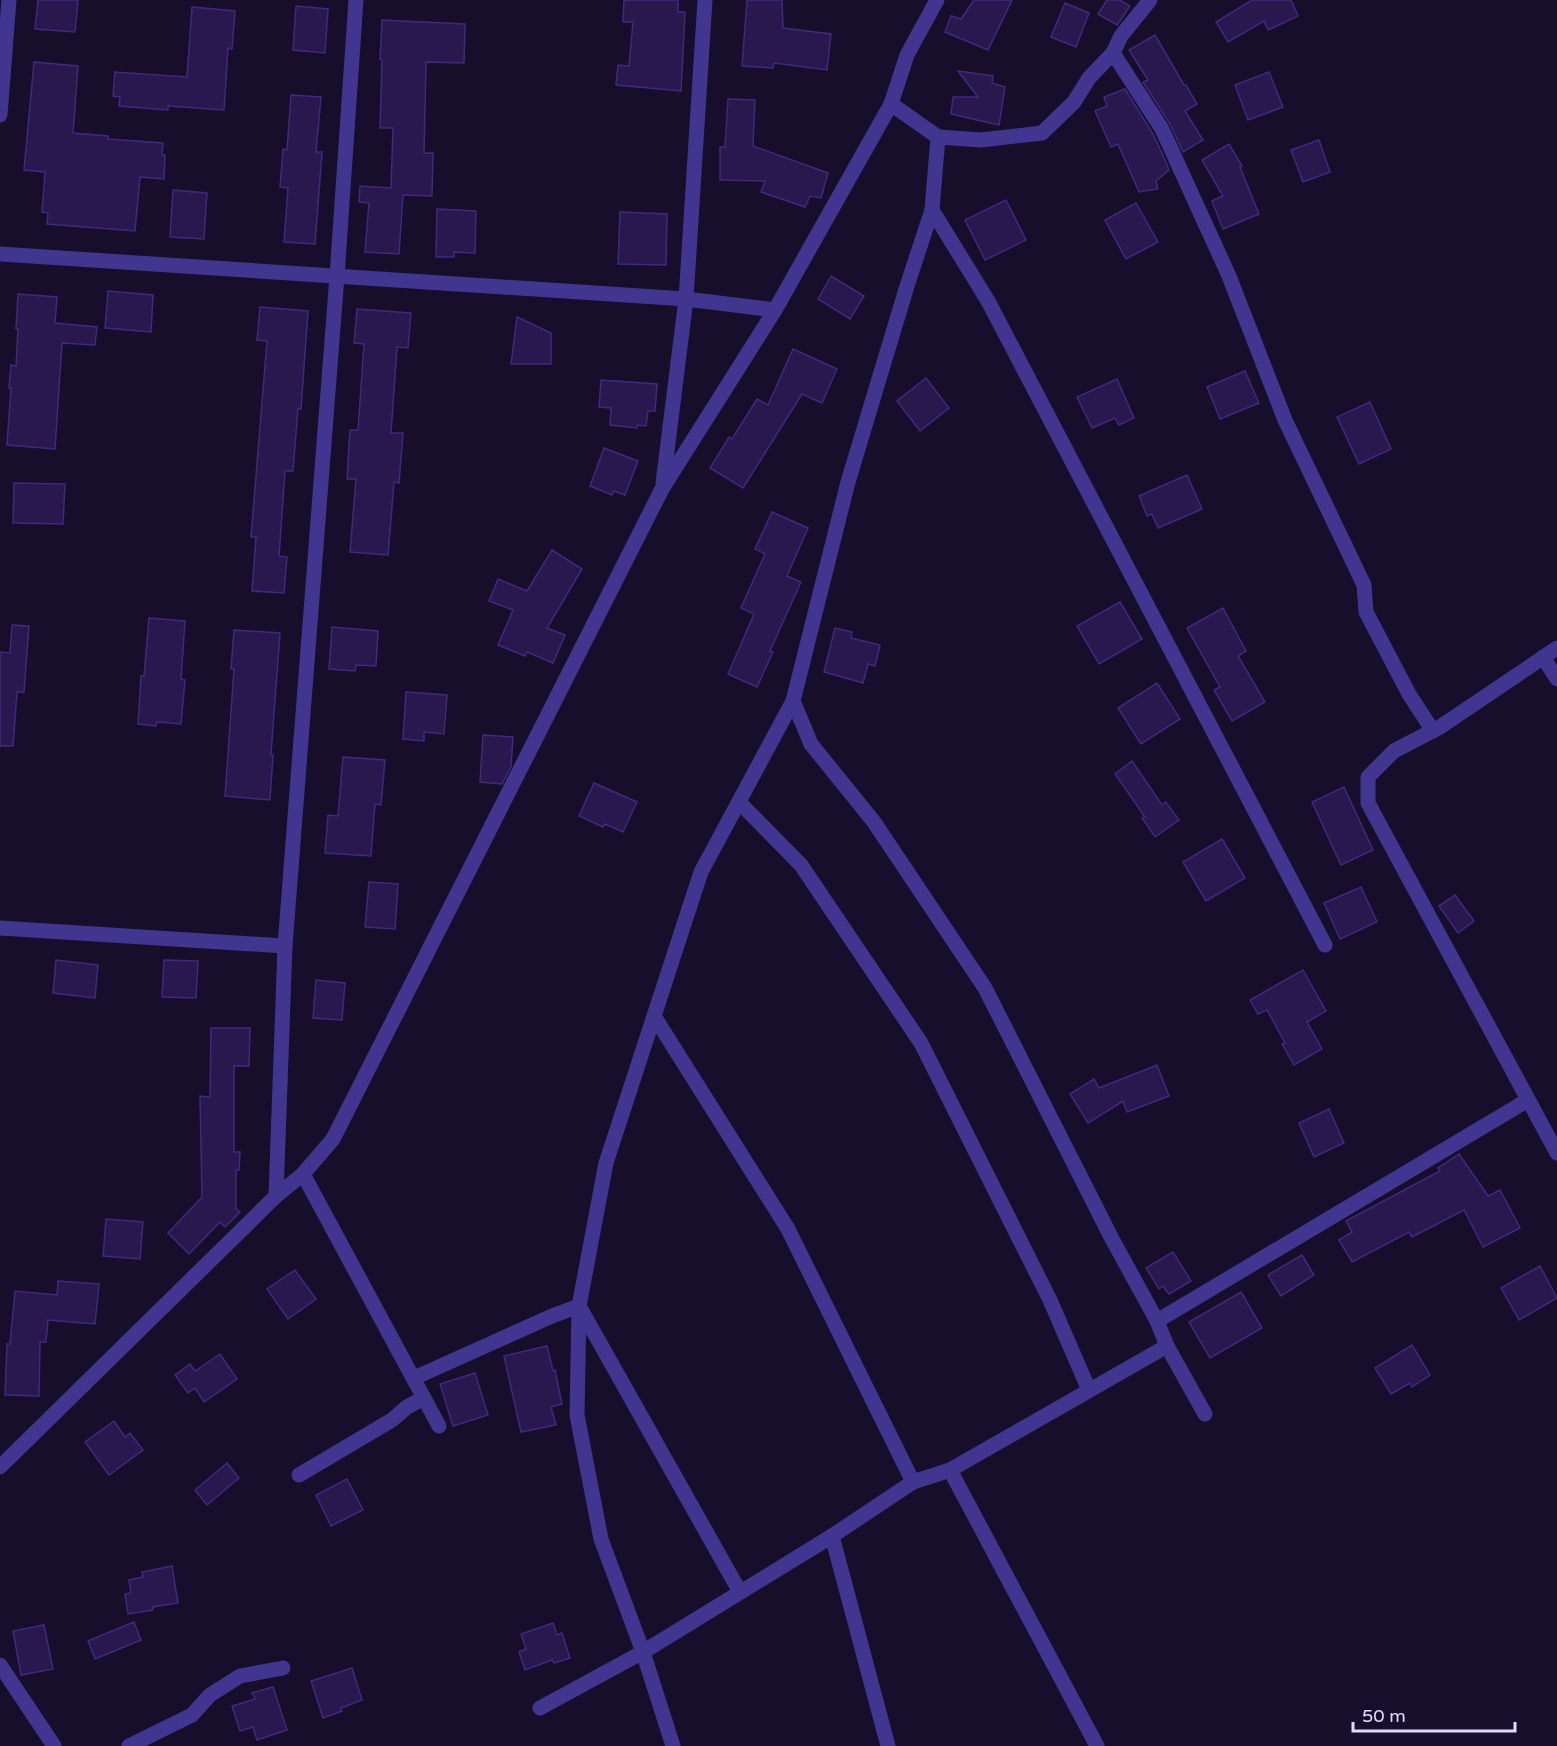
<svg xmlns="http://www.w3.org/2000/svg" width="1557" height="1746" viewBox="0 0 1557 1746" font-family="'Varela Round',sans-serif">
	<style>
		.building { fill: #28184e; stroke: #41287d; stroke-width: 1.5 }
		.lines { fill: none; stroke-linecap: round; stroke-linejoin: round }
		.street { stroke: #41358f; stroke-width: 15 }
	</style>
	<rect width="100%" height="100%" fill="#160e2b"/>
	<g class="building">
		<polygon points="38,0 78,0 75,32 35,29"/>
		<polygon points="624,0 678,0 678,12 685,12 681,91 616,85 618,65 629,66 633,22 623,22"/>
		<polygon points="747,0 782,0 783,28 831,34 827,70 774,63 773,68 742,66"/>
		<polygon points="974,0 1012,0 988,50 945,32 951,16 961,19"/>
		<polygon points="1107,0 1120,0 1130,6 1117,25 1098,14"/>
		<polygon points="1252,0 1291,0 1298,16 1268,30 1264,21 1228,42 1216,22"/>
		<polygon points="1065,3 1089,13 1076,47 1051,37"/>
		<polygon points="296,6 328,9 325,53 293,50"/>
		<polygon points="192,7 235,11 232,49 228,48 224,110 168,106 168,110 119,106 120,97 113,96 115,72 187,77"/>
		<polygon points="382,20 465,24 464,63 426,62 424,153 433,153 432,196 403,195 399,254 365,252 369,203 359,202 360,186 391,188 393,128 380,128 382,60 380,59"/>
		<polygon points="1155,35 1184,85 1186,85 1197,104 1185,111 1203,140 1183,152 1170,124 1143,82 1148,80 1129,50"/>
		<polygon points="34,62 78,66 73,133 108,136 108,139 163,143 162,155 165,155 164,179 140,177 135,231 47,224 48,213 42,212 45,172 24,170"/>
		<polygon points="958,71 993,76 992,83 1005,87 999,125 951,114 953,97 978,97"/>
		<polygon points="1269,72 1283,107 1248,120 1235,85"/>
		<polygon points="1125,89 1153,134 1166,162 1169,170 1156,181 1158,189 1139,192 1118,144 1111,147 1095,111 1107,106 1104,97"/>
		<polygon points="291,95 321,97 316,152 322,152 315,244 284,242 288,188 280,187 283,149 287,150"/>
		<polygon points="728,99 755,100 753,146 828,173 821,198 810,196 805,207 761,192 765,181 720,180 720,147 725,147"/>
		<polygon points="1319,140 1330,172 1303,182 1291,150"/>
		<polygon points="1229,144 1242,166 1240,167 1259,214 1223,229 1212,201 1223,196 1202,160"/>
		<polygon points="173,190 207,193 204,239 170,237"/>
		<polygon points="1006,200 1026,240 985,260 965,220"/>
		<polygon points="1136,203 1158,242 1126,259 1105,220"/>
		<polygon points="437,209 476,211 475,253 454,252 454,257 436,257"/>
		<polygon points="620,212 667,214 666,265 618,264"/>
		<polygon points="831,276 864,296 850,319 818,299"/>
		<polygon points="108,291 153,295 151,332 105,328"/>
		<polygon points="18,294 57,297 55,323 97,327 95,345 62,343 55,449 7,445 11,388 9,388 11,365 16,366 18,329 16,329"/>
		<polygon points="260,307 308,311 301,409 298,408 293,471 285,471 279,556 287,557 284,593 252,591 256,537 251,537 267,341 257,340"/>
		<polygon points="357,309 411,313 408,348 397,347 391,433 403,433 399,483 394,482 388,555 350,552 356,479 347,479 350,430 358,430 364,344 354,343"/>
		<polygon points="517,317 551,333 551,364 511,364"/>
		<polygon points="793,349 837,369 822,403 802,394 743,488 710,468 729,437 732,439 757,399 768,405"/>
		<polygon points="1245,371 1259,403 1220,419 1207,387"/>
		<polygon points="926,378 949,408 920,431 897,401"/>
		<polygon points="1117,379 1134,418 1119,425 1115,418 1092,428 1077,397"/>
		<polygon points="601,380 657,384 655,411 648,411 646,426 637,425 637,428 610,425 611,408 599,407"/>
		<polygon points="1370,402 1391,449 1359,464 1337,417"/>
		<polygon points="604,448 638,461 625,495 614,491 612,495 590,486"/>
		<polygon points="1187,475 1202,509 1158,528 1152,514 1147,516 1139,496"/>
		<polygon points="14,483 65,484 63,524 13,523"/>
		<polygon points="772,512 808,528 787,576 801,582 770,651 773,652 757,687 728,674 754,614 741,608 765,554 755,549"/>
		<polygon points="552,550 582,569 547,628 565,635 553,663 527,652 525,656 498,645 513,610 489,601 498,579 527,591"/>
		<polygon points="1120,602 1142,639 1099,664 1077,626"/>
		<polygon points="1223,608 1246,651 1238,656 1265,702 1232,721 1214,690 1220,687 1187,628"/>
		<polygon points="149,618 185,621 181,679 185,680 181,724 157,722 156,726 138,724 141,676 144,676"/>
		<polygon points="12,625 29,626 24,692 17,692 13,746 0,746 0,652 10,653"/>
		<polygon points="332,627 378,631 376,666 356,665 355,671 329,669"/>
		<polygon points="835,628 852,632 851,638 880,645 875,666 868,664 863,683 824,672"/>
		<polygon points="234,630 280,633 271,754 273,755 270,800 225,796 234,669 231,669"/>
		<polygon points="1157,683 1180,719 1141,744 1118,708"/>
		<polygon points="406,692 447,695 444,734 424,732 424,741 403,739"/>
		<polygon points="483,735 513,737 511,767 502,784 480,782"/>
		<polygon points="343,757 385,760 381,805 375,804 371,856 325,853 328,815 338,816"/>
		<polygon points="1132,761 1162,805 1166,802 1179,820 1155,837 1142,818 1145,817 1115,774"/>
		<polygon points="594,783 637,802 623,832 605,824 603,827 579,816"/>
		<polygon points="1344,787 1373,850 1341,865 1312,802"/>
		<polygon points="1222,839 1245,878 1206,901 1183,862"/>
		<polygon points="369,882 398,884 395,929 365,927"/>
		<polygon points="1361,887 1377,922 1340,939 1324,903"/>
		<polygon points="1455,895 1474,921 1458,933 1439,906"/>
		<polygon points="56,960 98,965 95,998 53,993"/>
		<polygon points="164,960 198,961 196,998 162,997"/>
		<polygon points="1303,970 1326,1011 1307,1022 1322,1049 1294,1065 1282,1044 1285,1043 1267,1010 1258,1014 1250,1000"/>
		<polygon points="316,980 345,983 342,1020 313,1018"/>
		<polygon points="211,1028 250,1028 249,1066 234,1066 234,1152 240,1152 239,1170 236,1170 236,1209 240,1212 225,1227 220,1222 189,1254 168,1233 202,1197 200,1096 210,1097"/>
		<polygon points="1157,1065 1169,1096 1127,1112 1123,1101 1088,1123 1070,1094 1094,1079 1099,1088"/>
		<polygon points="1329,1109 1344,1143 1314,1157 1299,1123"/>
		<polygon points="1459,1154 1488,1196 1500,1190 1520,1228 1483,1247 1464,1210 1412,1237 1409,1232 1352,1262 1339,1240 1352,1232 1346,1221 1440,1171 1438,1168"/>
		<polygon points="106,1219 143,1222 140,1259 103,1256"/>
		<polygon points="1173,1252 1191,1281 1169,1294 1163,1286 1159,1289 1146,1268"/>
		<polygon points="1302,1255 1314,1275 1281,1296 1268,1275"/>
		<polygon points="1540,1266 1557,1298 1519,1320 1501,1288"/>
		<polygon points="295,1270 316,1299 288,1319 267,1289"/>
		<polygon points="58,1281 99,1284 95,1324 48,1320 46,1342 40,1342 39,1396 5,1395 7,1344 10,1344 15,1291 57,1295"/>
		<polygon points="1241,1292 1262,1328 1210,1358 1189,1322"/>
		<polygon points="1412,1345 1430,1375 1412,1387 1410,1383 1391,1394 1375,1368"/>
		<polygon points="547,1346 553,1371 555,1370 562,1404 551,1407 556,1425 521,1432 504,1356"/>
		<polygon points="220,1354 237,1379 204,1402 195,1388 188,1393 175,1375 190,1364 195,1371"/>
		<polygon points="475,1373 488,1415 453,1426 440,1384"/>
		<polygon points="114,1421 125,1437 130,1433 143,1450 109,1475 85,1442"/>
		<polygon points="227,1463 239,1478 207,1505 195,1490"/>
		<polygon points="347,1479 363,1510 331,1526 316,1495"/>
		<polygon points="172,1566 178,1603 153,1607 153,1610 128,1614 125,1594 131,1593 129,1580 143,1577 142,1572"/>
		<polygon points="134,1622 141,1640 95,1659 88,1641"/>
		<polygon points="553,1623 557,1635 562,1633 570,1658 554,1663 552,1660 525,1670 519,1652 526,1649 521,1634"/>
		<polygon points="44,1625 53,1669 21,1675 13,1631"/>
		<polygon points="352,1668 362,1700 341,1708 342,1711 323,1718 311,1681"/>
		<polygon points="273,1687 287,1730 257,1740 253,1727 240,1731 232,1706 255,1699 252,1693"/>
	</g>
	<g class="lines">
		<g class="street">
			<polyline points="1113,53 1121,36 1150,0"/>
			<polyline points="891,104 938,137 932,210 907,286 848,482 793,701 811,744 874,822 985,988 1111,1237 1157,1321 1167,1346 1205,1414"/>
			<polyline points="0,115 9,0"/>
			<polyline points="938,137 981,140 1042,133 1074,102 1089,78 1113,53 1162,129 1229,276 1285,420 1364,585 1366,612 1409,694 1433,731"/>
			<polyline points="932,210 988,301 1325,945"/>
			<polyline points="0,254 686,299 775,310"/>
			<polyline points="663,483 686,299 705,0"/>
			<polyline points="1557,648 1440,727 1394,751 1368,777 1368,803 1557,1153"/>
			<polyline points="1543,657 1557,679"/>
			<polyline points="739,802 801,865 921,1043 1050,1300 1089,1390"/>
			<polyline points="0,928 285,946"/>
			<polyline points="654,1016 788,1229 913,1482"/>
			<polyline points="303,1174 439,1426"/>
			<polyline points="276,1196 285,946 337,276 356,0"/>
			<polyline points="579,1306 740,1592"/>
			<polyline points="1157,1321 1528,1100"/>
			<polyline points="414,1378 552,1316 579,1306"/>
			<polyline points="0,1467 276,1196 303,1174 333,1139 662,489 775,310 891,104 907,55 937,0"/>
			<polyline points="950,1470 1097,1746"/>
			<polyline points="299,1475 392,1420 407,1407 424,1398"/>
			<polyline points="832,1536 888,1746"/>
			<polyline points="0,1665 54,1746"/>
			<polyline points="540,1708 643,1652 832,1536 913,1482 950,1470 1167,1346"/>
			<polyline points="129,1746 192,1715 210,1695 240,1676 283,1668"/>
			<polyline points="673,1746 643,1652 601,1539 577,1415 579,1306 606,1163 701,872 793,701"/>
		</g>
	</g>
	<path d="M1353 1722v9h162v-9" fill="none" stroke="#e1d8ff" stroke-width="3"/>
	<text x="1362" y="1722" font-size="18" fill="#e1d8ff" stroke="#160e2b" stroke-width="4.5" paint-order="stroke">50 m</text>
</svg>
